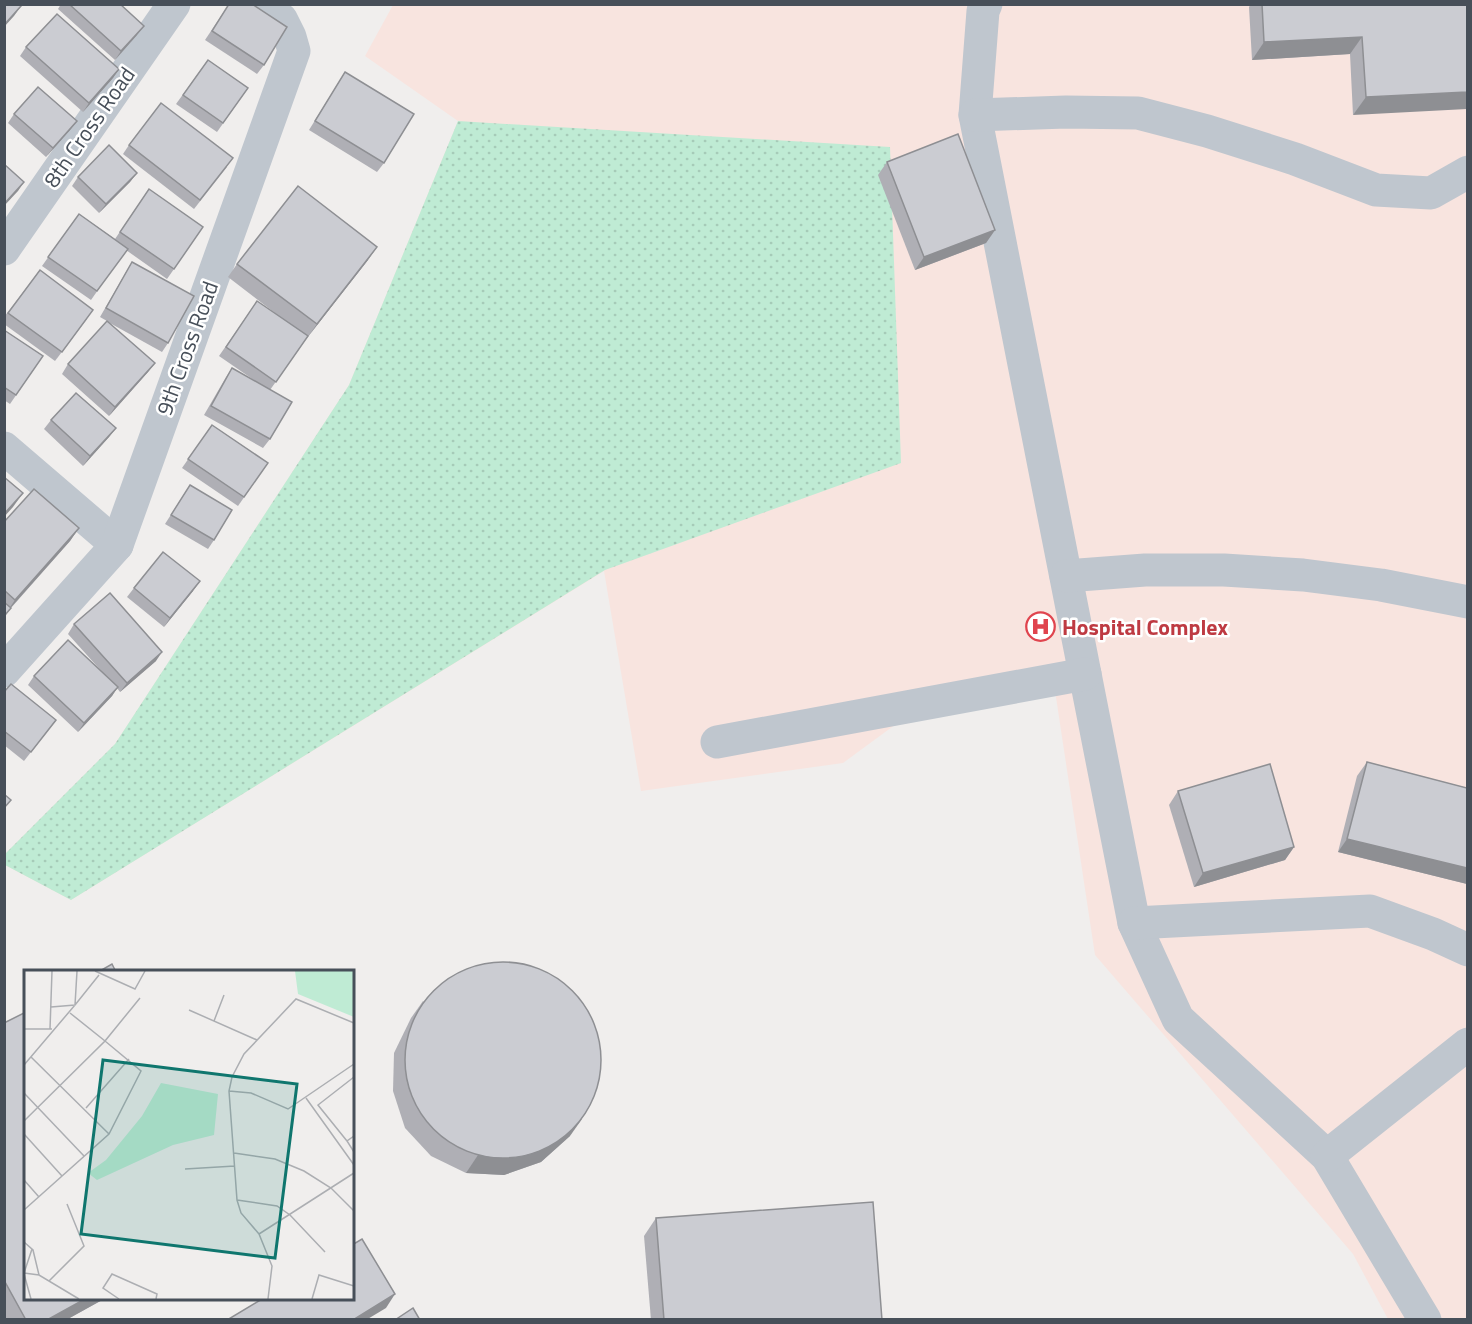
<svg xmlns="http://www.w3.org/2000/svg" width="1472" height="1324" viewBox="0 0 1472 1324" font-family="'Titillium Web',sans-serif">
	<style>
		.medical { fill: #f8e4df }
		.grass { fill: url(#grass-dots) }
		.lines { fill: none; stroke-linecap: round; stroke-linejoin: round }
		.minor { stroke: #bfc6ce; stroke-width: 33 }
		.wall { fill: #afafb5 }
		.shaded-wall { fill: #8e8f93 }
		.building { fill: #cbccd2; stroke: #8e8f93; stroke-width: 1.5 }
		.labels { text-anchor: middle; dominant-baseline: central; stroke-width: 5; stroke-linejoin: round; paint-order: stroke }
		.street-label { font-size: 22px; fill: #474f59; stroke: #fff }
		.health-label { font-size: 22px; font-weight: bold; fill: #be3a42; stroke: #fff; text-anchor: start }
		.inset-road { fill: none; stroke: #acaeb2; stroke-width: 1.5 }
		.view { fill: #0f766e; fill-opacity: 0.15; stroke: #0f766e; stroke-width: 3 }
		.inset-edge { fill: none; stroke: #474f59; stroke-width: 3 }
	</style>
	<defs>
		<pattern id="grass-dots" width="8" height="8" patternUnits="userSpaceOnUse" patternTransform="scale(1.5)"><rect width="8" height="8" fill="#bfebd4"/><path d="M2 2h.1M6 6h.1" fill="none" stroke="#a6cbb8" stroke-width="1.8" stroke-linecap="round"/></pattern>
	</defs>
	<rect width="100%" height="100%" fill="#f0eeed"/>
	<polygon class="medical" points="393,5 1467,5 1467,1319 1388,1319 1353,1254 1095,955 1054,684 922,705 843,763 641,791 604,571 71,900 5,865 4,855 115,744 349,385 458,121 365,56"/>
	<polygon class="grass" points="458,121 890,147 901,463 605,570 71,900 5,865 4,855 115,744 349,385"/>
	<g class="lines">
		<g class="minor">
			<polyline points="986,4 983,11 975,115 1134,923 1178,1019 1327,1156 1425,1320"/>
			<polyline points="975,115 1066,112 1138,113 1207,131 1295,159 1376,190 1431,193 1468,172"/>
			<polyline points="4,249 174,4"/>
			<polyline points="4,448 117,545"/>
			<polyline points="1066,576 1145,570 1224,570 1303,575 1381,585 1468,602"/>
			<polyline points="4,671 117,545 294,51 290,37 281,19 258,4"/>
			<polyline points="717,742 1085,674"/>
			<polyline points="1134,923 1370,911 1433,934 1468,950"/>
			<polyline points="1327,1156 1468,1044"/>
		</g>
	</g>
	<g class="wall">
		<polygon points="61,4 120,4 137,35 115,60 58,9"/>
		<polygon points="229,4 264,65 257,74 205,40"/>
		<polygon points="1251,4 1467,4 1353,115 1350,54 1252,60 1249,7"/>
		<polygon points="26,47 119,69 113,78 83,112 20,56"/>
		<polygon points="208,60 248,88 217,132 176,104"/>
		<polygon points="345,72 384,163 377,172 309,130"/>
		<polygon points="14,114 77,121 70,130 46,157 8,123"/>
		<polygon points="129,145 227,167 194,209 123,154"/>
		<polygon points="887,162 995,230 986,243 915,270 878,175"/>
		<polygon points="137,173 130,182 99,213 72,186 78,177"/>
		<polygon points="149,189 174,269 167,279 126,250 91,300 42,266 79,214 115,239"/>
		<polygon points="368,260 307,338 270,390 270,439 263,448 204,415 226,377 232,368 258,383 219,356 257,301 279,316 228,277 237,264"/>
		<polygon points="132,262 168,343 162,352 108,322 155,363 148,372 109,416 62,374 68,364 107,321 100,317 126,272"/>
		<polygon points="40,270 87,319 55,361 4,324 4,317"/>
		<polygon points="4,330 43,356 10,404 4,400"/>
		<polygon points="51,420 116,428 109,437 83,466 44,429"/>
		<polygon points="212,425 268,463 238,506 182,468"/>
		<polygon points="190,485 214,540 208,549 165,524"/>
		<polygon points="4,522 79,528 70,541 11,608 4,618"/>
		<polygon points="134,588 193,591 164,627 127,597"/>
		<polygon points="74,624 156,661 120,692 117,688 112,696 78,732 28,685 34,676 104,674 68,634"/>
		<polygon points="4,692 56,720 24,761 4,745"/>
		<polygon points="1367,762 1467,788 1467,884 1338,852 1357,776"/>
		<polygon points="1178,791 1294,847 1285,860 1194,887 1169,805"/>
		<polygon points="423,1001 570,1136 541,1162 504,1175 466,1173 431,1156 405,1128 393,1091 394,1053 411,1018"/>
		<polygon points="4,1023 26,1299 104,1299 66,1320 4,1319"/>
		<polygon points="656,1218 882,1320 651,1320 644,1236"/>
	</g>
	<g class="shaded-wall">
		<polygon points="21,6 14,16 4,27 4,25"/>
		<polygon points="144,26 137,35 115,60 121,51"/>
		<polygon points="1362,37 1350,54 1252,60 1264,42"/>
		<polygon points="119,69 113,78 83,112 89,103"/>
		<polygon points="1467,92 1467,109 1353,115 1366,97"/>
		<polygon points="77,121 70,130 46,157 53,148"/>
		<polygon points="137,173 130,182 99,213 106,204"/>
		<polygon points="24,182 18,191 4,206 4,204"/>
		<polygon points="995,230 986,243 915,270 924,257"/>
		<polygon points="377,247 368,260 307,338 317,324"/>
		<polygon points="155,363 148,372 109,416 115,407"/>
		<polygon points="116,428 109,437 83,466 90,456"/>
		<polygon points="23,493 13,507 4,517 4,514"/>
		<polygon points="79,528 70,541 6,613 15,600"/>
		<polygon points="200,581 193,591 164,627 170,618"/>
		<polygon points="162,652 156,661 120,692 127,683"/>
		<polygon points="118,687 112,696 78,732 84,723"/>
		<polygon points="1347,839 1467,868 1467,884 1338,852"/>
		<polygon points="1294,847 1285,860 1194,887 1203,873"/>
		<polygon points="582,1119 570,1136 541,1162 504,1175 466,1173 478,1155"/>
		<polygon points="395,1294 386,1308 366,1320 353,1320"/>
		<polygon points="85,1299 104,1299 66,1320 47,1320"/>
	</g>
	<g class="building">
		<polygon points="4,4 19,4 21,6 4,25"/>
		<polygon points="69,4 120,4 144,26 121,51"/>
		<polygon points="229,4 252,4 287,27 264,65 212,31"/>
		<polygon points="1262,4 1467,4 1467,92 1366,97 1362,37 1264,42"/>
		<polygon points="57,14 119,69 89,103 26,47"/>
		<polygon points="208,60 248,88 223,123 183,95"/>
		<polygon points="345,72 414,114 384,163 315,121"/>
		<polygon points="38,87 77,121 53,148 14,114"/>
		<polygon points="161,103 233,158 200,200 129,145"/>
		<polygon points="958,134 995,230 924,257 887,162"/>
		<polygon points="109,145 137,173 106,204 78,177"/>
		<polygon points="4,164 24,182 4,204"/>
		<polygon points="298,186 377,247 317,324 237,264"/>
		<polygon points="149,189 203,227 174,269 120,232"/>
		<polygon points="79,214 128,249 97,291 48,257"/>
		<polygon points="132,262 194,296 168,343 106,308"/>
		<polygon points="40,270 93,310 62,352 8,313"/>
		<polygon points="257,301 308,336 276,382 226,347"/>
		<polygon points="107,321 155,363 115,407 68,364"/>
		<polygon points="4,330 43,356 16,395 4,387"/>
		<polygon points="232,368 292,402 270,439 211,406"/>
		<polygon points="76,393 116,428 90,456 51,420"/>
		<polygon points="212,425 268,463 244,497 188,459"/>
		<polygon points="4,477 23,493 4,514"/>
		<polygon points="190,485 232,510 214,540 171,515"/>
		<polygon points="34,489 79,528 15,600 4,590 4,522"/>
		<polygon points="163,552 200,581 170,618 134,588"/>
		<polygon points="110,593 162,652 127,683 74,624"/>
		<polygon points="4,602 11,608 4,616"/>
		<polygon points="68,640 118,687 84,723 34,676"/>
		<polygon points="11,684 56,720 31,752 4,731 4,692"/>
		<polygon points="1367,762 1467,788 1467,868 1347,839"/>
		<polygon points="1270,764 1294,847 1203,873 1178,791"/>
		<polygon points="4,794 11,800 4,808"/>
		<circle cx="503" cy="1060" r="98"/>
		<polygon points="112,964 116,972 98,972"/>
		<polygon points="26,1012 26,1299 85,1299 47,1320 26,1320 4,1280 4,1023"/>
		<polygon points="873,1202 882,1320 664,1320 656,1218"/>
		<polygon points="362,1239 395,1294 353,1320 227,1320 262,1299 352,1299 352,1245"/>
		<polygon points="413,1308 420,1320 395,1320"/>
	</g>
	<defs>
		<symbol id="hospital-ring" viewBox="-11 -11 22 22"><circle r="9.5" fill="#fff" stroke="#e0444e" stroke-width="1.5"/><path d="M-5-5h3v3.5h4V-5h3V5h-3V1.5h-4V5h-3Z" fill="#e0444e"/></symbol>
	</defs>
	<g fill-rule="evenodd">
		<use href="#hospital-ring" x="1024" y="610" width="33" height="33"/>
	</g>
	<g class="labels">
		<g class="street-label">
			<text transform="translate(89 127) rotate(-55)">8th Cross Road</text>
			<text transform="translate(187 348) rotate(-70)">9th Cross Road</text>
		</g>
		<g class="health-label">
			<text x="1062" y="627">Hospital Complex</text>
		</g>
	</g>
	<g transform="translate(24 970)">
		<rect width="330" height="330" fill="#f0eeed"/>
		<path d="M 271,1 L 330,1 L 330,47 L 274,24 ZM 137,113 L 194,124 L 190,165 L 149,175 L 73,210 L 64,203 L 82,190 L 118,146 Z" fill="#bfebd4"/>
		<path class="inset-road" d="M 71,1 L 111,19 L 121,1M 27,37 L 51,35 L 75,5M 165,40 L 233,70M 190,51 L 200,25M 0,59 L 28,59M 26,59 L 28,1M 7,87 L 85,164M 0,95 L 51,35 L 53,1M 205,121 L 227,123 L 264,139 L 330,94M 0,123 L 60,186M 282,128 L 330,195M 62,138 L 105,89M 0,151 L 81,71 L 46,43M 0,164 L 38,206M 330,166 L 323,171 L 330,182M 323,171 L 294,135 L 330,107M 210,183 L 251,189 L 280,201 L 307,218 L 330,241M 161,199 L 211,196M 0,210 L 15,227M 213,230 L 253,236 L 266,245 L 301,282M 0,240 L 85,164 L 117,101 L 81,71 L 116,28M 235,264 L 330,203M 0,272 L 9,280 L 15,305M 0,303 L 15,305 L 55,329M 0,303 L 8,279M 0,304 L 7,329M 25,311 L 60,276 L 43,234M 95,329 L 79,318 L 88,304 L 133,324 L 132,329M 244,329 L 248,296 L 235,264 L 217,243 L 213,230 L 205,121 L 208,107 L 220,84 L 272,29 L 330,53M 288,329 L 295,305 L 330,316"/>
		<path class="view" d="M 79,90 L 273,114 L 251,288 L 57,264 Z"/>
		<rect width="330" height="330" class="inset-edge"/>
	</g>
	<rect width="1472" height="1324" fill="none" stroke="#474f59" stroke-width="12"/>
</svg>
